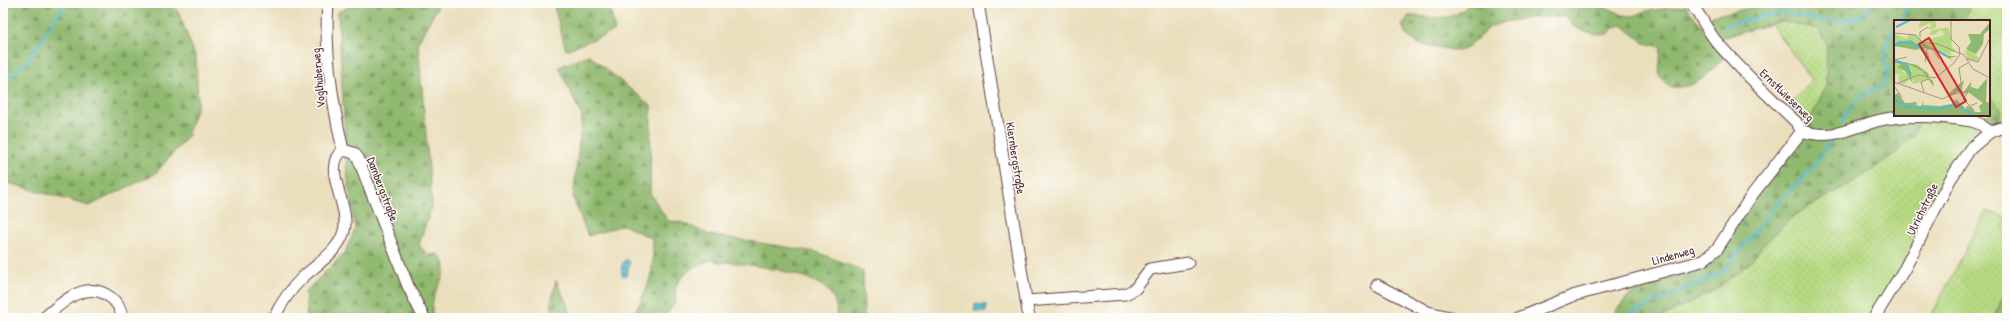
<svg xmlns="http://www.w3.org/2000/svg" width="2010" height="321" viewBox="0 0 2010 321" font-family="'Patrick Hand',sans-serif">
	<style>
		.grass { fill: url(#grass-dots); stroke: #807c56 }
		.forest { fill: url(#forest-firs); stroke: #6d6c4d }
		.water { fill: url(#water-rules); stroke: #4e6c7d }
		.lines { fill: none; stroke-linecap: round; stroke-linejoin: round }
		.stream { stroke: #52bacf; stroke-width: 2.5 }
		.minor-casing { stroke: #623c41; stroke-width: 13 }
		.minor { stroke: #fff; stroke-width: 11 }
		.labels { text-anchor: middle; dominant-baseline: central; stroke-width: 3; stroke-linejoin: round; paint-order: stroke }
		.street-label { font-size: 12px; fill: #4a1f2b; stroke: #fdfcf7 }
		.inset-river { fill: none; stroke: #52bacf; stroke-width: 2 }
		.inset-road { fill: none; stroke: #aa9282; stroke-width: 1 }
		.view { fill: #d62828; fill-opacity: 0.15; stroke: #d62828; stroke-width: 2 }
		.inset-edge { fill: none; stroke: #4a1f2b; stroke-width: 2 }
	</style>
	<defs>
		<pattern id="grass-dots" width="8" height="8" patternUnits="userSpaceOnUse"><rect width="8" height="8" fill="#b5d981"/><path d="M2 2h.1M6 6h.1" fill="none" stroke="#9dba70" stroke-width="1.8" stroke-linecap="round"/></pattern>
		<pattern id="forest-firs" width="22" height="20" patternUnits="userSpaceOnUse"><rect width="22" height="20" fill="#90b96f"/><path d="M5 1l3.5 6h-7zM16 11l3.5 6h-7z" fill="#78965b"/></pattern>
		<pattern id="water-rules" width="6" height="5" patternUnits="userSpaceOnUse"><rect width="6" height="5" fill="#52bacf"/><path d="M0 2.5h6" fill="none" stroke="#4697a8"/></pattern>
	</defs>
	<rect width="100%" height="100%" fill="#fdfcf7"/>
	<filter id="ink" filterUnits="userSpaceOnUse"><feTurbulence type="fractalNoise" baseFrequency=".025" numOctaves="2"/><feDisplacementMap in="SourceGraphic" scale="8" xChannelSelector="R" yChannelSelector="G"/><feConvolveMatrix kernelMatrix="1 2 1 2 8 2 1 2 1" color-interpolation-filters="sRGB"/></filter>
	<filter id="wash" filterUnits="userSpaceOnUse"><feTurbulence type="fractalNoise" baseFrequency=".012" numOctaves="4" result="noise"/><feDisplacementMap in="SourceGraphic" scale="16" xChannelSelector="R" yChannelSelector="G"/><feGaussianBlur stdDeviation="0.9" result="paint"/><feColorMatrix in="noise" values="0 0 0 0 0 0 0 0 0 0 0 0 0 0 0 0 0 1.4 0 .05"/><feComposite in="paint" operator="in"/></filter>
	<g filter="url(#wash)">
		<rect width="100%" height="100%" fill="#eadfbc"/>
		<g class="grass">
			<path d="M 1971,3 L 2007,3 L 2007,116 L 1995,121 L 2001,114 C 1998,102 1992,102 1989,93 L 1989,21 L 1964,21 Z"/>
			<polygon points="1782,21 1820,29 1827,46 1826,86 1806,129 1785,109 1812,80 1771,24"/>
			<polygon points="1968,116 1980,131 1960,157 1895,279 1868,318 1660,318 1716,289 1750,263 1761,247 1793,216 1861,177 1897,152 1912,137 1918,122"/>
			<polygon points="1986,211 2007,218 2004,228 2007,241 2007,288 1996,313 2000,318 1930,318"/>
		</g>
		<g class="forest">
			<polygon points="3,3 170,3 179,13 196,58 198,103 187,137 155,174 89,206 8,183 3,187"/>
			<path d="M 358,3 L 434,3 L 437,8 L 418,42 L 432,205 L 419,245 L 428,255 L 438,254 C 453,267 439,282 434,296 C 432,304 432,310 432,318 L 307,318 L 305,292 L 345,252 L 355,229 L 347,173 L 338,12 Z"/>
			<polygon points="553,3 609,3 615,31 566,50"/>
			<path d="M 1470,3 L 1597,3 L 1623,15 L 1634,16 L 1646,11 L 1686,6 L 1725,56 C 1707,75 1699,89 1669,87 L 1659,75 L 1661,47 L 1644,43 L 1622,25 L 1614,27 L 1608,34 C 1591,35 1575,31 1565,17 L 1526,18 L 1505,22 L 1490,27 L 1469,46 L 1459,51 L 1419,44 L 1406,35 L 1402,25 L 1409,16 C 1433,16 1453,24 1470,3 Z"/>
			<path d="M 1774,3 L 1971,3 L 1964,21 L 1895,21 L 1895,115 L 1989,115 L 1989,93 C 1992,102 1998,101 2001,114 L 1995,121 L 1927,121 L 1918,122 L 1912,137 L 1897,152 L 1861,177 L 1793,216 L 1761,247 L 1750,263 L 1716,289 L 1660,318 L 1610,318 L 1629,295 L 1693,268 L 1745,210 L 1806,129 L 1826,86 L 1827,46 L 1819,29 L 1782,21 L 1717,39 L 1708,23 L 1711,16 Z"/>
			<path d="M 589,55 L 651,106 L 650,193 L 668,221 L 684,223 L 710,235 L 817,252 L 863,271 L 864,318 L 837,318 C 837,311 836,303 833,297 C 819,272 755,266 729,262 L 720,263 L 712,259 L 692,268 L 681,278 L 675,288 L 676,301 L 664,318 L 631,318 C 648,290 656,271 652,238 L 623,225 L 588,236 L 573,198 L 582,117 L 559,67 Z"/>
			<polygon points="556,280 573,318 553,318 551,303"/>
			<polygon points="2007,288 2007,318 2000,318 1996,313"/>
		</g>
		<g class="water">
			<path d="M 626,259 L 630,262 L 627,275 L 623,276 C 620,270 621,264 626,259 Z"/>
			<polygon points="975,304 986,305 986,312 974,311"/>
		</g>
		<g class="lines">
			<g class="stream">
				<polyline points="1899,21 1911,3"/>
				<polyline points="1726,25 1783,12 1818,20 1841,21 1861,16 1873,3"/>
				<polyline points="3,81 26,63 66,3"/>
				<polyline points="1843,121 1849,109 1862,95 1883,85 1888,74 1884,56 1890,35 1895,27"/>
				<polyline points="1621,318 1723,272 1780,200 1811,170 1832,138"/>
			</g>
		</g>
	</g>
	<g filter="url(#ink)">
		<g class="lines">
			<defs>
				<g id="minor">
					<path d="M 328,3 C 324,52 332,102 343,150"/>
					<polyline points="978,3 1029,318"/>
					<path d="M 1690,3 C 1701,15 1706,29 1716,41 C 1740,70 1769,96 1796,122 L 1802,131 C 1838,143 1860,121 1892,118 C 1917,115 1946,117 1972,121 L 1980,124 L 1990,132"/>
					<polyline points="1377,285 1428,312 1454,318"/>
					<polyline points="1026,301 1125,294 1135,289 1150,269 1188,263"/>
					<path d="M 44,318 C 62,302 86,279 110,297 C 117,302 121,309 122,318"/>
					<path d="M 274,318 C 281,303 290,290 302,278 C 316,265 339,251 344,231 C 351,206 320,167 343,150 L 354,153 L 358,158 L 408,286 L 424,318"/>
					<polyline points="1518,318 1572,296 1702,261 1717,249 1752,195 1802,131"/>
					<polyline points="1874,318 1905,268 1950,180 1970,149 1990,132 2007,126"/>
				</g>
			</defs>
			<use href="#minor" class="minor-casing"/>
			<use href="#minor" class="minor"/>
		</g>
	</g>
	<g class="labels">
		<g class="street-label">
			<text transform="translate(318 78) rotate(-95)">Voglhuberweg</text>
			<text transform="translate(1787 95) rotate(44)">Ernstlwieserweg</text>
			<text transform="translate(1016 158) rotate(81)">Kiernbergstraße</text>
			<text transform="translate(383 189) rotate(69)">Dambergstraße</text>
			<text transform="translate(1922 209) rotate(-64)">Ulrichstraße</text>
			<text transform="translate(1673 255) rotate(-16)">Lindenweg</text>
		</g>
	</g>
	<g transform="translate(1894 20)">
		<rect width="96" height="96" fill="#eadfbc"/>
		<path d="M 27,0 L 41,0 L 42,3 L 51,1 L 42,3 L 42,7 L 36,10 L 34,7 L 37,7 L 37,3 L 24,8 ZM 54,7 L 58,21 L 57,24 L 61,32 L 56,32 L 58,36 L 29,23 L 38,22 L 32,20 L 50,15 L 49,11 L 46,11 L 41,13 L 46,14 L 35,15 L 38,10 ZM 0,14 L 14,19 L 14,15 L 19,14 L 26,18 L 28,22 L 25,25 L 18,20 L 0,23 ZM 75,29 L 86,39 L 84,41 L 72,39 L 73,36 L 70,32 ZM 2,41 L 2,44 L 7,44 L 3,46 L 16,58 L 11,64 L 7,64 L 4,59 L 5,55 L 12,55 L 0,54 ZM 14,43 L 28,51 L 36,59 L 20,64 Z" fill="#b5d981"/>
		<path d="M 96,2 L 96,9 L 90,14 L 89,24 L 82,34 L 72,29 L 77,22 L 74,14 L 86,14 ZM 18,20 L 22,24 L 28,22 L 55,36 L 64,36 L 56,38 L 59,41 L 42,31 L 31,28 L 30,31 L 34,33 L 37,43 L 25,28 L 23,30 L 0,26 L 3,22 ZM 0,40 L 23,45 L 35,54 L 34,57 L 39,61 L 40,67 L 28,51 L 14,44 L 19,64 L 11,51 L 3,47 L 7,44 L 0,43 ZM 93,58 L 92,82 L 96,83 L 96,96 L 0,96 L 0,75 L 4,73 L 11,83 L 23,82 L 22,85 L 27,86 L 30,80 L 29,85 L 46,86 L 58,84 L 62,79 L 72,89 L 73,86 L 78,87 L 81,92 L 87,92 L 85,86 L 89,83 L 74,72 L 69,75 L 68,72 L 63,72 L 56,76 L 53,75 L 70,60 L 68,68 L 69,73 L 77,62 L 77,67 L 84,69 Z" fill="#90b96f"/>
		<path class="inset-river" d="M 2,7 L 16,0M 0,25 L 7,22 L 21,24 L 31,32M 40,29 L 53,36M 2,41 L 13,44 L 17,56M 0,79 L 13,87 L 44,89 L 61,85 L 69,88M 70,89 L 80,96"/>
		<path class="inset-road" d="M 57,0 L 57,19 L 65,27 L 66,34M 0,13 L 22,15 L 33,28M 26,17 L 26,12 L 34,7M 29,22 L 44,24 L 70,35 L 79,49 L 96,58M 33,28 L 39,29 L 45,39M 73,39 L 84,42 L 96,18M 0,40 L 13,37M 31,42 L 33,28M 74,43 L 65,48 L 67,62 L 60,74 L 75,71M 0,62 L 48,79 L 60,74M 4,63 L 24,55 L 41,58 L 60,43 L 66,34M 0,66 L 8,77M 75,71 L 69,79 L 76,86 L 83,83M 30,72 L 27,62 L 34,59"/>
		<path class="view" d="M 35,18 L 72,81 L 62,87 L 25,24 Z"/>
		<rect width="96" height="96" class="inset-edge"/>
	</g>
	<rect width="2010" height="321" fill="none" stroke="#fdfcf7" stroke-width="16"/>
</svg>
